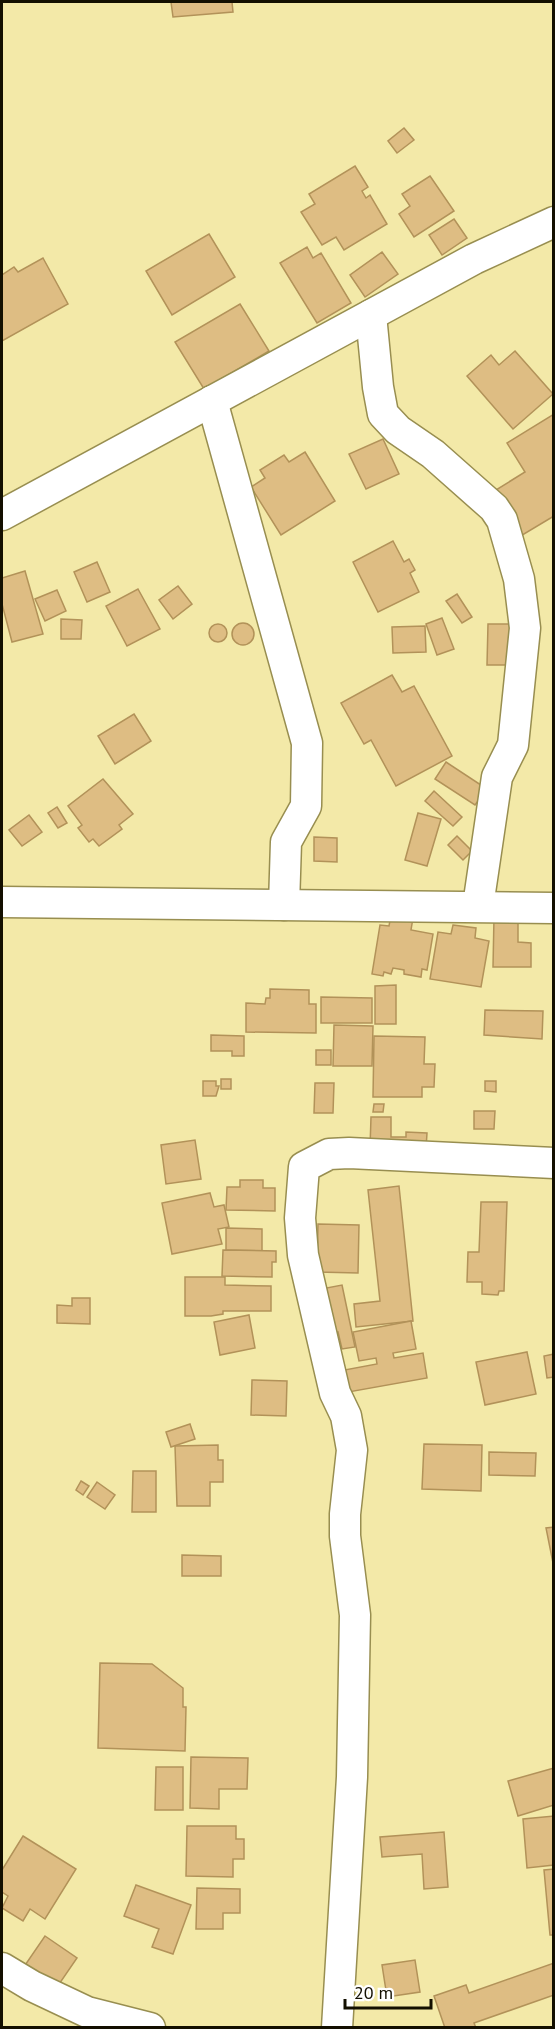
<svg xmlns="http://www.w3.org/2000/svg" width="555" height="2029" viewBox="0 0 555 2029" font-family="'PT Sans',sans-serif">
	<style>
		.building { fill: #debd83; stroke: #b29259; stroke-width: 1.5 }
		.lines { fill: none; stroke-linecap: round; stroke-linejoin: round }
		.minor-casing { stroke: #988e50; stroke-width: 33 }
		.minor { stroke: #fff; stroke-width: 30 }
	</style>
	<rect width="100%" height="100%" fill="#f3e9a8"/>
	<g class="building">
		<polygon points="171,2 232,2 233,12 173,17"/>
		<polygon points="404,128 414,140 397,153 388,141"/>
		<polygon points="355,166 368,187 362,191 366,198 370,195 387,224 344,250 336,237 322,245 301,212 315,204 309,194"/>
		<polygon points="430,176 454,211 414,237 399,214 410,206 402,194"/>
		<polygon points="454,219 467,238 442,255 429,235"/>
		<polygon points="209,234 235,277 172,315 146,271"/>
		<polygon points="307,247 313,258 321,253 351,303 317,323 280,263"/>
		<polygon points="382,252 398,274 365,297 350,275"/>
		<polygon points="43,258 68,304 2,341 2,275 14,267 18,272"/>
		<polygon points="240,304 269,351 204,389 175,342"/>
		<polygon points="515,351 553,394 513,429 467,376 491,355 499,365"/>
		<polygon points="554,414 554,516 519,537 491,493 525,472 507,443"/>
		<polygon points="383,439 399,474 366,489 349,454"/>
		<polygon points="305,452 335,501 281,535 251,487 265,478 260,470 284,455 289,462"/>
		<polygon points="393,541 404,562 409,559 415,570 410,573 419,592 378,612 353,562"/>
		<polygon points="97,562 110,592 87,602 74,572"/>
		<polygon points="25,571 43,634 12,642 2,604 2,578"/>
		<polygon points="178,586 192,604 173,619 159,600"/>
		<polygon points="138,589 160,629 127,646 106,606"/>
		<polygon points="57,590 66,611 45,621 35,599"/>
		<polygon points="457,594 472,617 462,623 446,601"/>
		<polygon points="442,618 454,649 437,655 426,624"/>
		<polygon points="61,619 82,620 81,639 61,639"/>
		<circle cx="243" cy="634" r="11"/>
		<circle cx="218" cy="633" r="9"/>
		<polygon points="488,624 516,624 515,665 487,665"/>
		<polygon points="425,626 426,652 393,653 392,627"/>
		<polygon points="392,675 402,692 414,686 452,756 396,786 371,740 364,744 341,703"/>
		<polygon points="134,714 151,741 115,764 98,736"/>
		<polygon points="446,762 487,789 475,805 435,779"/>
		<polygon points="103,779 133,814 119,825 122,829 99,846 93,839 89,842 78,828 82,825 68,806"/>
		<polygon points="434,791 462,817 453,826 425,801"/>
		<polygon points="57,807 67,823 58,828 48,813"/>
		<polygon points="418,813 441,819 427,866 405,860"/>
		<polygon points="29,815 42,832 22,846 9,830"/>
		<polygon points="457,836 472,851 463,860 448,845"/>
		<polygon points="314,837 337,838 337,862 314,861"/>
		<polygon points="391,915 413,918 411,930 433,934 427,970 422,969 421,977 404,974 404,970 393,968 391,974 384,972 383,976 372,974 380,925 389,926"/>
		<polygon points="494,917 518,918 518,942 531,943 531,967 493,967"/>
		<polygon points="453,925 476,928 475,938 489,941 481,987 430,979 438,932 451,934"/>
		<polygon points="396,985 396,1024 375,1024 375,986"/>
		<polygon points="270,989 309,990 309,1004 316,1004 316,1033 246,1032 246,1003 265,1004 266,998 270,998"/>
		<polygon points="321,997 372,998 372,1023 321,1023"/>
		<polygon points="485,1010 543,1011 542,1039 484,1035"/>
		<polygon points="334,1025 373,1026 372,1066 333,1066"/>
		<polygon points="211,1035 244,1036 244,1056 232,1056 232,1051 211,1051"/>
		<polygon points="374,1036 425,1037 424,1064 435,1064 434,1087 422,1087 422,1097 373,1097"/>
		<rect x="316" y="1050" width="15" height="15"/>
		<rect x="221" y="1079" width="10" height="10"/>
		<polygon points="203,1081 216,1081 216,1086 219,1086 216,1096 203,1096"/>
		<polygon points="485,1081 496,1081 496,1092 485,1091"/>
		<polygon points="315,1083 334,1083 333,1113 314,1113"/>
		<polygon points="374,1104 384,1104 383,1112 373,1112"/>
		<polygon points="474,1111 495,1111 494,1129 474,1129"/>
		<polygon points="371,1117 391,1117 391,1137 406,1137 406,1132 427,1133 426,1149 370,1148"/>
		<polygon points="195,1140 201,1179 166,1184 161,1145"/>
		<polygon points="240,1180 263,1180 263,1188 275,1188 275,1211 226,1210 227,1187 240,1187"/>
		<polygon points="399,1186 413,1321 356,1327 354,1304 380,1301 368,1190"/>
		<polygon points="210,1193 214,1207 224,1205 229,1227 218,1229 222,1244 172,1254 162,1203"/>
		<polygon points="481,1202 507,1202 504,1291 499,1291 498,1295 482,1294 482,1282 467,1282 468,1252 479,1252"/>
		<polygon points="318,1224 359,1225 358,1273 317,1272"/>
		<polygon points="226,1228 262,1229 262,1251 226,1250"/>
		<polygon points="223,1250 276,1251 276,1262 272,1262 272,1277 222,1276"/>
		<polygon points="185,1277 225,1277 225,1285 271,1286 271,1311 223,1311 223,1314 211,1316 185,1316"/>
		<polygon points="342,1285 355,1347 342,1349 338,1332 330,1334 321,1289"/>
		<polygon points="72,1298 90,1298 90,1324 57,1323 57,1305 72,1306"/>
		<polygon points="249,1315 255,1348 220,1355 214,1322"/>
		<polygon points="411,1321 416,1349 393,1353 394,1358 423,1353 427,1378 343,1393 339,1371 377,1364 376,1358 359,1361 353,1332"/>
		<polygon points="527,1352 536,1394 485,1405 476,1362"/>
		<polygon points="554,1354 554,1377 547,1378 544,1356"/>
		<polygon points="252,1380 287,1381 286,1416 251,1415"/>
		<polygon points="190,1424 195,1439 171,1447 166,1432"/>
		<polygon points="424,1444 482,1445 481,1491 422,1489"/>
		<polygon points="218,1445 218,1460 223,1460 223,1482 210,1482 210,1506 177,1506 175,1446"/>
		<polygon points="489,1452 536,1453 535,1476 489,1475"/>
		<polygon points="133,1471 156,1471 156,1512 132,1512"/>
		<polygon points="81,1481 89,1486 83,1495 76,1490"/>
		<polygon points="97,1482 115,1495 105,1509 87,1497"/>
		<polygon points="554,1527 554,1568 546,1528"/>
		<polygon points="182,1555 221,1556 221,1576 182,1576"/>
		<polygon points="100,1663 152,1664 183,1688 183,1707 186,1707 185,1751 98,1748"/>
		<polygon points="191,1757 248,1758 247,1789 219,1789 219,1809 190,1808"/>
		<polygon points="156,1767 183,1767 183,1810 155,1810"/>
		<polygon points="554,1768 554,1805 518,1816 508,1781"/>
		<polygon points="554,1816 554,1865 527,1868 523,1819"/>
		<polygon points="187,1826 236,1826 236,1839 244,1839 244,1859 233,1859 233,1877 186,1876"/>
		<polygon points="444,1832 448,1887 424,1889 422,1854 382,1857 380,1837"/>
		<polygon points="23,1836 76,1869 45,1919 30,1909 23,1921 2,1908 8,1896 2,1892 2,1870"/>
		<polygon points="554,1869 554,1935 550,1935 544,1870"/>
		<polygon points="136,1885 191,1905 173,1954 152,1947 159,1929 124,1916"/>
		<polygon points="197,1888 240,1889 240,1913 223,1913 223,1929 196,1929"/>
		<polygon points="45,1936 77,1958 53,1993 21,1971"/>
		<polygon points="415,1960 420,1992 387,1997 382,1965"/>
		<polygon points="554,1963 554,1995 474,2023 476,2028 445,2028 434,1996 466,1985 469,1993"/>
	</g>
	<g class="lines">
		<defs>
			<g id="minor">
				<polyline points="371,315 378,387 383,414 398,430 433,454 494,508 502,520 519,579 525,628 513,745 497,777 478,906"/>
				<polyline points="212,401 307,743 306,806 286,842 284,905"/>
				<polyline points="2,515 474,259 554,222"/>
				<polyline points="2,902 554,908"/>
				<polyline points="2,1968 32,1986 87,2012 150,2028"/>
				<polyline points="337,2028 352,1777 355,1615 345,1536 345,1514 352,1450 346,1416 335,1393 303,1255 300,1218 304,1167 329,1154 349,1153 554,1163"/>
			</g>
		</defs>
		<use href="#minor" class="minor-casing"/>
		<use href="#minor" class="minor"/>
	</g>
	<rect width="555" height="2029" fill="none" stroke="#130f00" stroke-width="6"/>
	<path d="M345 1999v9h86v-9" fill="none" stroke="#130f00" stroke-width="3"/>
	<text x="354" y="1999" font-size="18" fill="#130f00" stroke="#ffffff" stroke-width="4.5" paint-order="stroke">20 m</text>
</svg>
